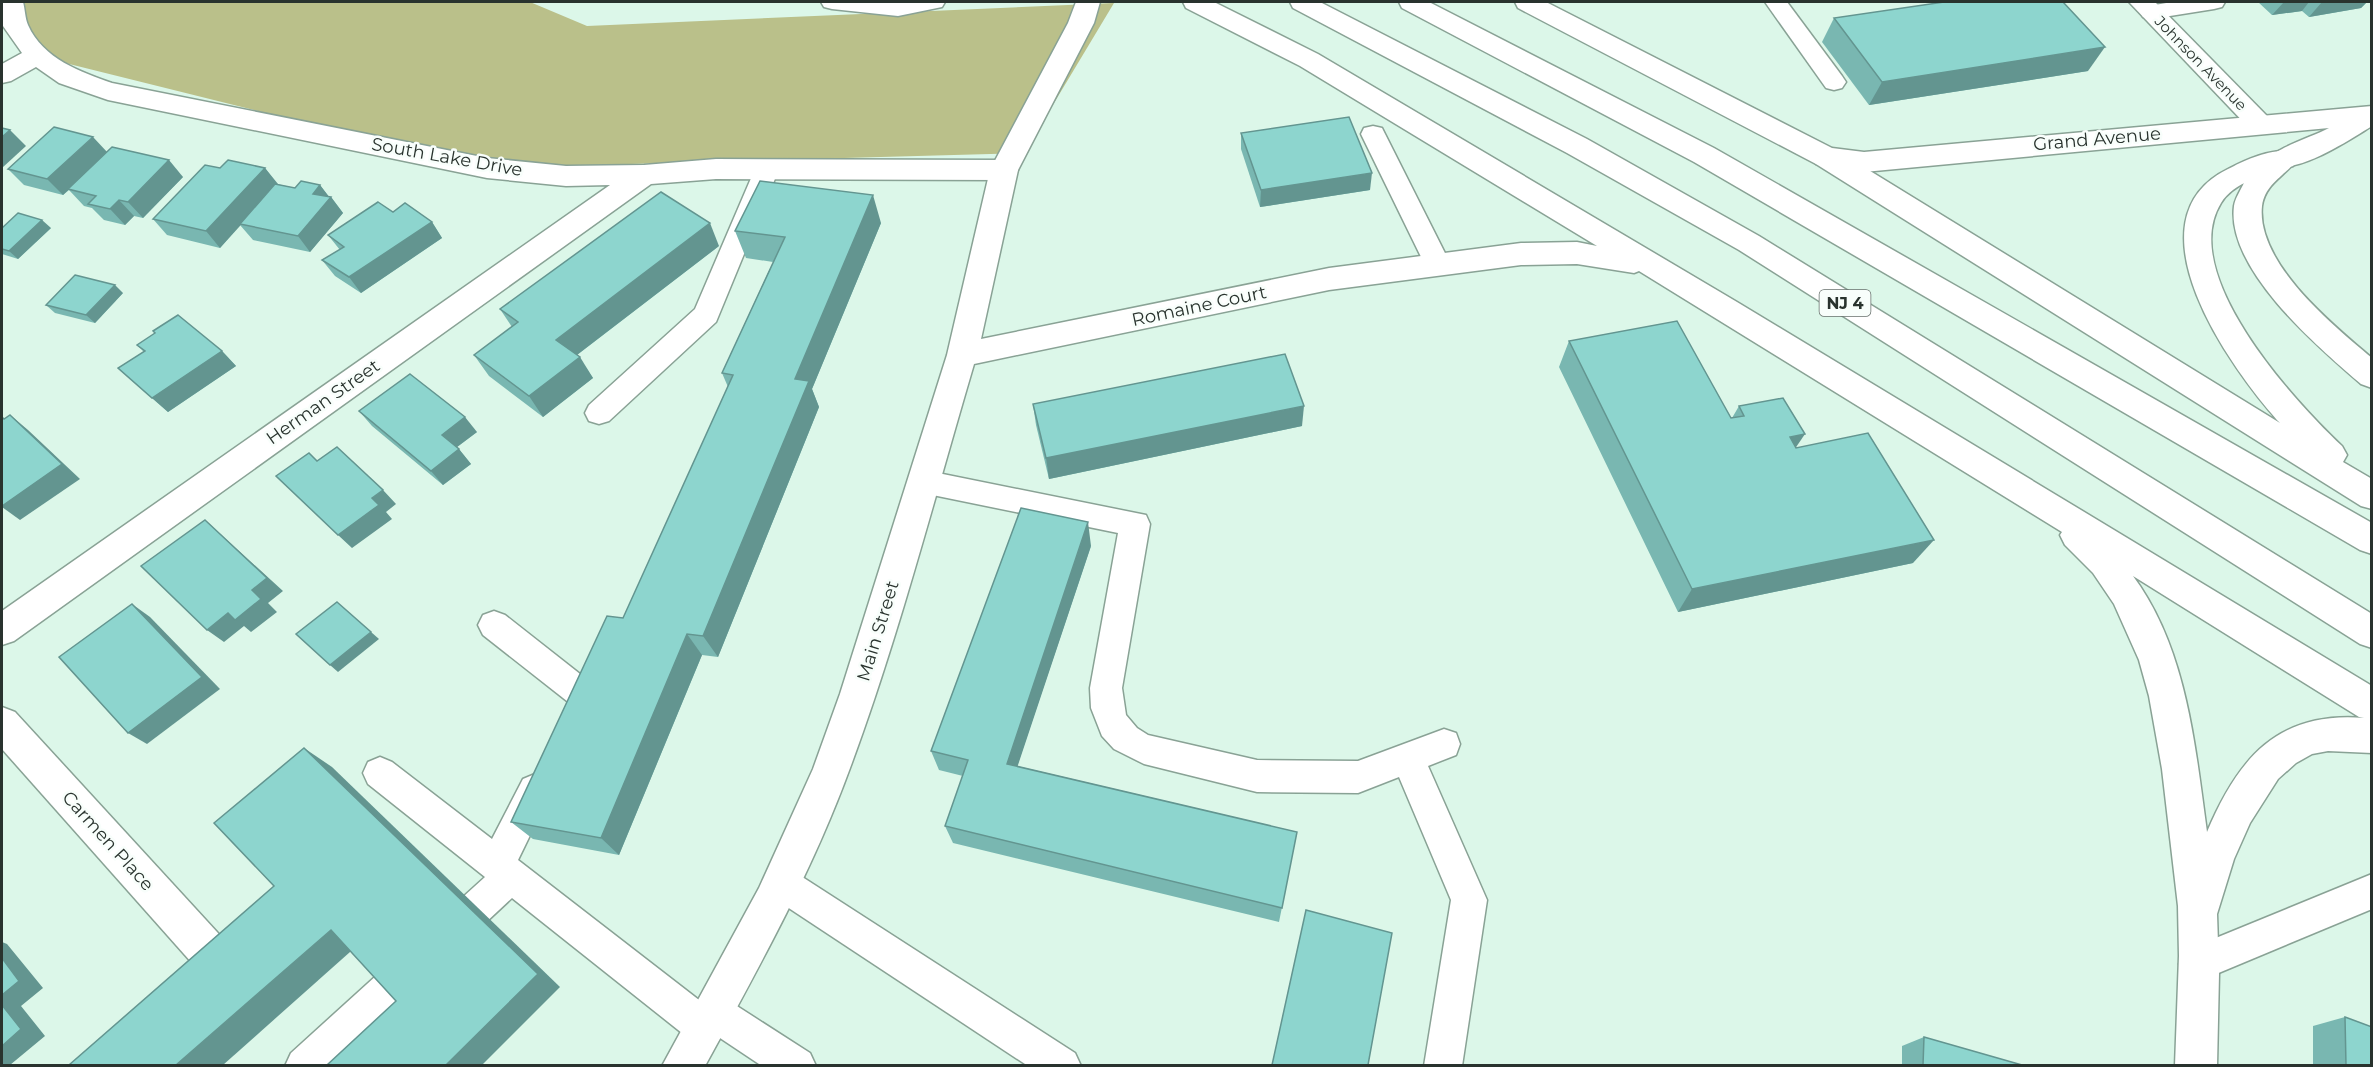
<svg xmlns="http://www.w3.org/2000/svg" width="2373" height="1067" viewBox="0 0 2373 1067" font-family="Montserrat,sans-serif">
	<style>
		.forest { fill: #bac08a }
		.lines { fill: none; stroke-linecap: round; stroke-linejoin: round }
		.lane-casing { stroke: #89a295; stroke-width: 3 }
		.street-casing { stroke: #89a295; stroke-width: 3 }
		.secondary-casing { stroke: #89a295; stroke-width: 3 }
		.highway-casing { stroke: #89a295; stroke-width: 3 }
		.lane { fill: #fff; fill-rule: evenodd }
		.street { fill: #fff; fill-rule: evenodd }
		.secondary { fill: #fff; fill-rule: evenodd }
		.highway { fill: #fff; fill-rule: evenodd }
		.wall { fill: #79b7b1 }
		.shaded-wall { fill: #639590 }
		.building { fill: #8dd5ce; stroke: #639590; stroke-width: 1.5 }
		.labels { text-anchor: middle; dominant-baseline: central; stroke-width: 5; stroke-linejoin: round; paint-order: stroke }
		.far-street-label { font-size: 15px; fill: #29332e; stroke: #f8fefb }
		.shield { fill: #f8fefb; stroke: #67706c; stroke-width: 1.5 }
		.shield-label { font-size: 16px; font-weight: bold; fill: #29332e }
		.street-label { font-size: 18px; fill: #29332e; stroke: #f8fefb }
	</style>
	<rect width="100%" height="100%" fill="#dcf7e9"/>
	<polygon class="forest" points="19,2 530,2 587,26 1114,3 1024,153 487,168 37,56"/>
	<g class="lines">
		<defs>
			<g id="lane">
				<polygon points="821,2 945,2 942,7 898,16 832,9 824,7"/>
				<polygon points="1765,2 1787,2 1842,76 1846,82 1842,88 1834,90 1826,88"/>
				<polygon points="2172,2 2225,2 2222,7 2214,9 2151,19 2143,17 2140,12 2143,7"/>
				<polygon points="1373,126 1382,128 1385,134 1451,265 1447,272 1438,275 1429,272 1425,265 1361,134 1364,128"/>
				<polygon points="767,160 776,163 779,169 716,322 609,421 599,424 589,421 585,413 589,405 695,309 755,169 758,163"/>
				<polygon points="923,470 1146,515 1150,524 1122,688 1126,715 1137,728 1148,735 1257,760 1358,761 1444,729 1456,733 1460,744 1456,755 1428,766 1487,900 1462,1066 1424,1066 1451,900 1399,777 1358,793 1257,792 1144,764 1114,749 1102,736 1091,708 1090,688 1118,533 913,491 908,482 913,473"/>
				<polygon points="494,611 505,615 594,685 599,695 594,705 583,710 572,705 483,635 478,625 483,615"/>
				<polygon points="380,757 392,762 492,839 523,779 535,774 547,779 552,790 518,860 699,1000 713,994 726,999 810,1053 816,1066 762,1066 720,1038 718,1041 705,1047 692,1041 512,898 332,1066 285,1066 291,1053 485,877 368,784 363,773 368,762"/>
				<polygon points="781,866 793,871 1075,1053 1081,1066 1028,1066 769,895 764,883 769,871"/>
				<polygon points="2372,874 2372,909 2197,982 2184,977 2179,964 2184,951"/>
			</g>
			<g id="street">
				<path d="M 2,2 L 23,2 C 25,9 25,18 28,25 C 43,59 81,72 112,83 L 487,158 L 566,166 L 644,165 L 716,159 L 1004,160 L 1014,163 L 1018,170 L 1014,177 L 1004,180 L 716,179 L 651,184 L 14,641 L 2,645 L 2,611 L 610,185 L 566,186 L 487,178 L 108,100 L 59,83 L 36,67 L 11,81 L 2,83 L 2,64 L 22,53 L 3,26 Z"/>
				<polygon points="2129,2 2155,2 2269,118 2273,124 2269,130 2260,133 2251,130"/>
				<path d="M 2283,150 L 2293,152 L 2297,159 C 2286,176 2265,183 2262,206 C 2256,263 2333,325 2372,358 L 2372,388 L 2361,384 C 2318,347 2226,269 2234,206 C 2235,199 2240,191 2243,185 C 2250,168 2266,154 2283,150 Z"/>
				<polygon points="2,707 15,712 228,944 234,958 228,972 214,978 200,972 2,749"/>
			</g>
			<g id="secondary">
				<path d="M 1076,2 L 1100,2 L 1094,23 L 1018,170 L 981,339 L 1329,268 L 1521,243 L 1577,242 L 1597,246 L 1300,66 L 1186,8 L 1183,2 L 1214,2 L 1318,54 L 1737,302 L 2372,686 L 2372,753 L 2328,751 L 2312,754 L 2296,763 L 2278,779 L 2250,823 L 2234,859 L 2217,914 L 2219,974 L 2217,1066 L 2175,1066 L 2179,956 L 2178,906 L 2162,769 L 2149,696 L 2139,660 L 2114,604 L 2093,573 L 2065,545 L 2060,535 L 2062,532 L 1639,271 L 1634,273 L 1577,264 L 1521,265 L 1329,290 L 974,364 C 934,499 899,636 850,768 C 812,872 758,969 705,1066 L 662,1066 L 759,888 L 813,769 L 840,694 L 947,355 L 990,170 L 1068,23 ZM 2133,576 L 2359,717 L 2364,718 C 2277,711 2238,759 2207,832 C 2195,746 2187,649 2133,576 Z"/>
				<path d="M 1515,2 L 1546,2 L 1832,148 L 1864,152 L 2372,106 L 2372,126 C 2349,140 2300,173 2273,166 L 2269,159 C 2276,148 2314,136 2329,128 L 1864,172 L 1816,164 L 1518,8 Z"/>
			</g>
			<g id="highway">
				<polygon points="1290,2 1320,2 1587,139 1759,236 2372,614 2372,648 2360,644 1739,250 1567,153 1293,8"/>
				<polygon points="1399,2 1429,2 1714,148 2372,523 2372,554 2360,550 1694,162 1402,8"/>
				<path d="M 1826,148 L 1836,150 L 2280,423 C 2231,369 2124,220 2228,169 C 2245,160 2273,147 2293,152 L 2297,159 L 2293,166 C 2270,173 2234,181 2221,203 C 2177,274 2294,401 2342,446 L 2347,455 L 2343,462 L 2372,479 L 2372,509 L 2361,506 L 1816,164 L 1812,157 L 1816,150 Z"/>
			</g>
		</defs>
		<use href="#lane" class="lane-casing"/>
		<use href="#street" class="street-casing"/>
		<use href="#secondary" class="secondary-casing"/>
		<use href="#highway" class="highway-casing"/>
		<use href="#lane" class="lane"/>
		<use href="#street" class="street"/>
		<use href="#secondary" class="secondary"/>
		<use href="#highway" class="highway"/>
	</g>
	<g class="wall">
		<polygon points="2258,2 2367,2 2361,8 2309,17 2302,11 2272,15"/>
		<polygon points="1834,18 2088,71 1869,105 1822,42"/>
		<polygon points="1241,133 1370,190 1260,207 1241,149"/>
		<polygon points="107,152 183,177 143,218 134,216 125,225 104,220 92,208 84,206 69,190 63,195 24,185 8,169"/>
		<polygon points="220,168 265,168 277,184 295,188 320,185 329,197 331,197 343,213 310,252 253,240 240,225 220,248 167,235 153,219"/>
		<polygon points="393,212 432,222 442,238 361,293 335,276 322,260 340,250 328,235"/>
		<polygon points="881,223 812,389 819,407 718,657 702,655 619,855 533,839 511,822 623,618 728,387 722,373 773,262 746,258 735,231"/>
		<polygon points="2,228 51,228 18,259 2,254"/>
		<polygon points="719,246 577,355 593,378 543,417 489,376 474,355 512,327 500,309"/>
		<polygon points="123,293 95,323 55,313 46,305"/>
		<polygon points="1569,341 1731,418 1732,418 1739,406 1796,448 1913,563 1678,612 1559,367"/>
		<polygon points="137,345 222,351 236,366 168,412 118,368 144,352"/>
		<polygon points="1033,404 1302,426 1049,479 1036,425"/>
		<polygon points="359,411 477,432 457,447 471,464 443,485 372,426"/>
		<polygon points="1091,546 1017,766 1297,832 1279,922 953,843 945,826 963,776 939,770 931,751"/>
		<polygon points="1306,910 1368,1065 1272,1065"/>
		<polygon points="2345,1017 2372,1065 2313,1065 2313,1026"/>
		<polygon points="1924,1037 2022,1065 1902,1065 1902,1046"/>
	</g>
	<g class="shaded-wall">
		<polygon points="2284,2 2309,2 2302,11 2272,15"/>
		<polygon points="2322,2 2367,2 2361,8 2309,17"/>
		<polygon points="2105,47 2088,71 1869,105 1882,82"/>
		<polygon points="10,130 26,146 2,168 2,137"/>
		<polygon points="93,137 108,153 63,195 47,179"/>
		<polygon points="169,160 183,177 143,218 128,202"/>
		<polygon points="265,168 278,184 220,248 206,231"/>
		<polygon points="1372,173 1370,190 1260,207 1261,190"/>
		<polygon points="320,185 330,198 331,197 343,213 310,252 298,236 313,194"/>
		<polygon points="873,195 881,223 812,389 819,407 718,657 703,636 795,379"/>
		<polygon points="119,200 134,216 125,225 110,209"/>
		<polygon points="42,220 51,228 18,259 9,251"/>
		<polygon points="432,222 442,238 361,293 349,277"/>
		<polygon points="710,223 719,246 569,361 556,340"/>
		<polygon points="115,285 123,293 95,323 86,315"/>
		<polygon points="222,351 236,366 168,412 152,398"/>
		<polygon points="580,357 593,378 543,417 529,396"/>
		<polygon points="1304,406 1302,426 1049,479 1046,458"/>
		<polygon points="10,415 28,430 80,479 20,520 2,507"/>
		<polygon points="465,417 477,432 453,450 442,435"/>
		<polygon points="1805,434 1788,459 1790,437"/>
		<polygon points="459,449 471,464 443,485 431,471"/>
		<polygon points="383,490 396,504 386,512 392,519 352,548 338,535 372,498"/>
		<polygon points="205,520 283,591 268,603 277,612 251,632 244,626 224,642 207,630 252,590"/>
		<polygon points="1088,522 1091,546 1012,783 1007,764"/>
		<polygon points="1934,540 1913,563 1678,612 1692,589"/>
		<polygon points="132,604 150,617 220,689 147,744 128,733"/>
		<polygon points="371,632 379,639 338,672 330,665"/>
		<polygon points="687,634 702,655 619,855 601,838"/>
		<polygon points="304,748 332,767 560,987 482,1065 446,1065"/>
		<polygon points="331,930 359,944 223,1065 176,1065"/>
		<polygon points="2,942 7,944 43,988 21,1006 45,1036 10,1065 2,1065"/>
	</g>
	<g class="building">
		<polygon points="1944,2 2063,2 2105,47 1882,82 1834,18"/>
		<polygon points="1349,117 1372,173 1261,190 1241,133"/>
		<polygon points="54,127 93,137 47,179 8,169"/>
		<polygon points="2,128 10,130 2,137"/>
		<polygon points="112,147 169,160 128,202 119,200 110,209 88,204 96,196 68,189"/>
		<polygon points="228,160 265,168 206,231 153,219 205,165 220,168"/>
		<polygon points="301,181 320,185 313,194 331,197 298,236 240,224 275,184 295,188"/>
		<polygon points="760,181 873,195 795,379 809,381 703,636 687,634 601,838 511,822 607,616 623,618 733,375 722,373 785,237 735,231"/>
		<polygon points="661,192 710,223 556,340 580,357 529,396 474,355 518,322 500,309"/>
		<polygon points="378,202 393,212 405,203 432,222 349,277 322,260 344,247 328,235"/>
		<polygon points="18,213 42,220 9,251 2,249 2,228"/>
		<polygon points="75,275 115,285 86,315 46,305"/>
		<polygon points="178,315 222,351 152,398 118,368 145,351 137,345 155,333 153,331"/>
		<polygon points="1677,321 1731,418 1744,416 1739,406 1783,398 1805,434 1790,437 1796,448 1868,433 1934,540 1692,589 1569,341"/>
		<polygon points="1285,354 1304,406 1046,458 1033,404"/>
		<polygon points="410,374 465,417 442,435 459,449 431,471 359,411"/>
		<polygon points="10,415 62,464 2,506 2,417 4,419"/>
		<polygon points="337,447 383,490 372,498 379,505 338,535 276,476 309,453 317,461"/>
		<polygon points="1021,508 1088,522 1007,764 1297,832 1282,908 945,826 968,760 931,751"/>
		<polygon points="205,520 267,578 252,590 261,599 235,620 228,613 207,630 141,566"/>
		<polygon points="337,602 371,632 330,665 296,634"/>
		<polygon points="132,604 202,677 128,733 59,657"/>
		<polygon points="304,748 538,974 446,1065 327,1065 396,1001 331,930 176,1065 69,1065 274,886 214,823"/>
		<polygon points="1306,910 1392,933 1368,1065 1272,1065"/>
		<polygon points="2,958 19,981 2,995"/>
		<polygon points="2,1005 21,1029 2,1046"/>
		<polygon points="2345,1017 2372,1027 2372,1065 2346,1065"/>
		<polygon points="1924,1037 2022,1065 1923,1065"/>
	</g>
	<g class="labels">
		<g class="far-street-label">
			<text transform="translate(2201 63) rotate(46)">Johnson Avenue</text>
		</g>
		<rect class="shield" x="1819.5" y="290" width="51" height="26" rx="4.5"/>
		<g class="shield-label">
			<text x="1845" y="303">NJ 4</text>
		</g>
		<g class="street-label">
			<text transform="translate(2097 139) rotate(-5)">Grand Avenue</text>
			<text transform="translate(447 157) rotate(10)">South Lake Drive</text>
			<text transform="translate(1199 306) rotate(-12)">Romaine Court</text>
			<text transform="translate(323 402) rotate(-35)">Herman Street</text>
			<text transform="translate(878 631) rotate(-73)">Main Street</text>
			<text transform="translate(108 841) rotate(48)">Carmen Place</text>
		</g>
	</g>
	<rect width="2373" height="1067" fill="none" stroke="#29332e" stroke-width="6"/>
</svg>
